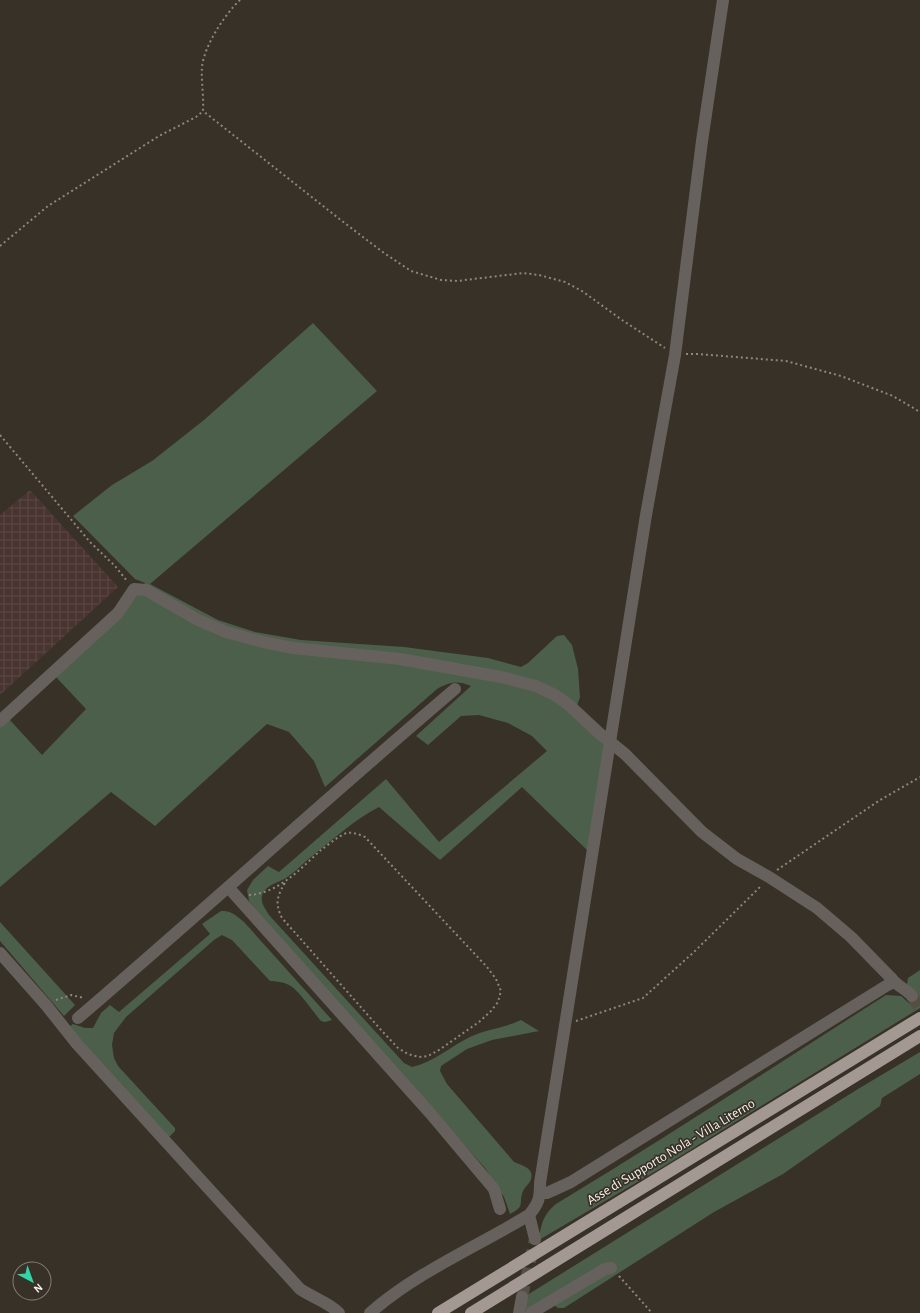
<svg xmlns="http://www.w3.org/2000/svg" width="920" height="1313" viewBox="0 0 920 1313" font-family="'Alegreya Sans',sans-serif">
	<style>
		.industrial { fill: url(#industrial-grid) }
		.green { fill: #4c5f4b }
		.lines { fill: none; stroke-linecap: round; stroke-linejoin: round }
		.minor-tunnel { stroke: #544e45; stroke-width: 12; stroke-dasharray: 12 6; stroke-linecap: butt }
		.path { stroke: #8c877f; stroke-width: 2; stroke-dasharray: 2 3; stroke-linecap: butt }
		.minor { stroke: #67615e; stroke-width: 12 }
		.trunk { stroke: #a49892; stroke-width: 12 }
		.labels { text-anchor: middle; dominant-baseline: central; stroke-width: 3.5; stroke-linejoin: round; paint-order: stroke }
		.street-label { font-size: 14px; fill: #f6f2ec; stroke: #383128 }
	</style>
	<defs>
		<pattern id="industrial-grid" width="8" height="8" patternUnits="userSpaceOnUse"><rect width="8" height="8" fill="#493431"/><path d="M0 4h8M4 0v8" fill="none" stroke="#5b4845"/></pattern>
	</defs>
	<rect width="100%" height="100%" fill="#383128"/>
	<polygon class="industrial" points="30,490 118,587 0,695 0,515"/>
	<g class="green">
		<path d="M 313,323 L 377,391 L 150,584 L 218,620 L 255,632 L 301,640 L 404,647 L 488,658 L 521,667 L 528,663 L 557,636 L 564,635 L 572,645 L 578,669 L 580,697 L 577,706 L 606,733 L 588,851 L 522,787 L 440,860 L 379,807 C 352,821 329,843 305,862 C 299,868 293,873 286,878 C 279,882 267,885 263,893 C 259,901 265,908 269,915 L 404,1063 L 412,1067 C 434,1062 451,1046 470,1037 C 486,1029 505,1028 521,1020 L 539,1031 L 492,1040 L 467,1049 L 441,1066 L 440,1071 L 447,1084 L 514,1162 C 525,1166 537,1170 529,1183 C 527,1186 524,1188 523,1191 C 518,1204 526,1206 510,1214 L 504,1197 L 485,1168 L 281,942 L 249,901 L 247,890 L 253,880 L 268,866 L 279,872 L 386,779 L 439,842 L 547,751 L 532,736 L 508,723 L 479,715 L 461,716 L 428,745 L 416,736 L 471,686 C 457,680 449,682 437,689 L 325,787 L 314,761 L 289,732 L 267,724 L 155,826 L 111,792 L 0,887 L 0,727 L 9,719 L 42,755 L 86,709 L 55,676 L 134,597 L 145,583 L 135,579 L 73,516 L 112,485 L 152,461 L 204,420 Z"/>
		<path d="M 221,911 C 231,910 237,916 244,922 L 332,1020 L 325,1022 L 321,1021 C 313,1012 299,990 289,985 C 283,982 276,981 270,981 L 232,940 L 222,935 L 214,940 L 126,1017 L 114,1033 L 112,1045 L 114,1058 L 118,1066 L 175,1128 L 175,1131 L 169,1137 L 97,1063 L 70,1026 L 73,1024 L 85,1028 L 93,1028 L 101,1013 L 110,1005 L 119,1012 L 210,934 L 202,924 Z"/>
		<polygon points="0,922 75,1005 64,1016 0,941"/>
		<path d="M 920,970 L 920,1008 L 661,1168 L 539,1240 C 541,1224 543,1215 556,1204 C 667,1137 776,1065 886,995 L 901,996 L 910,1004 L 914,1004 L 916,997 L 907,984 L 908,978 Z"/>
		<polygon points="920,1052 920,1074 882,1098 880,1106 783,1174 714,1212 564,1308 558,1308 555,1306 526,1310 524,1297 858,1089"/>
	</g>
	<g class="lines">
		<g class="minor-tunnel">
			<polyline points="912,996 920,1009"/>
			<polyline points="522,1297 535,1239"/>
		</g>
		<g class="path">
			<path d="M 240,0 C 225,14 204,46 202,67 C 201,82 204,96 203,111 L 342,221 L 384,253 L 411,271 L 441,280 L 457,281 L 523,273 L 539,275 L 565,282 L 582,291 L 622,320 L 665,348"/>
			<polyline points="0,246 48,206 159,136 196,117 203,111"/>
			<polyline points="686,354 698,354 786,361 841,376 893,396 920,412"/>
			<polyline points="0,435 90,542 115,566 127,581"/>
			<polyline points="777,870 880,800 920,777"/>
			<path d="M 249,895 C 279,893 300,869 321,850 C 328,845 336,838 344,834 C 351,831 358,834 365,837 L 487,967 L 496,979 L 501,991 L 498,1002 L 491,1011 L 479,1022 L 439,1050 L 428,1056 L 419,1057 L 408,1054 L 398,1048 L 382,1031 L 282,918 C 274,902 278,895 286,881"/>
			<polyline points="56,1000 71,995 84,998"/>
			<polyline points="576,1021 643,998 695,951 761,886"/>
			<polyline points="619,1276 652,1313"/>
		</g>
		<g class="minor">
			<path d="M 0,721 L 118,613 L 134,589 L 146,590 L 198,620 L 226,632 L 263,642 L 293,648 L 400,659 L 501,677 L 536,686 L 555,695 L 569,705 L 599,733 L 625,754 L 702,832 L 737,859 L 769,877 L 817,908 L 851,937 L 892,979 L 890,984 L 886,986 C 781,1051 676,1117 571,1182 L 547,1193 L 540,1193"/>
			<polyline points="229,888 430,1113 494,1189 500,1209"/>
			<path d="M 0,953 L 46,1005 L 77,1044 L 300,1289 C 313,1298 327,1301 339,1313"/>
			<path d="M 892,979 C 897,986 906,989 912,996"/>
			<path d="M 78,1018 C 205,909 328,797 455,689"/>
			<polyline points="529,1215 535,1239"/>
			<path d="M 370,1313 C 417,1272 476,1247 529,1215 C 539,1203 540,1198 540,1183 L 646,515 L 675,355 L 702,141 L 723,0"/>
			<polyline points="519,1313 522,1297"/>
			<polyline points="531,1313 605,1269 611,1268"/>
		</g>
		<g class="trunk">
			<polyline points="438,1313 920,1018"/>
			<polyline points="471,1313 920,1036"/>
		</g>
	</g>
	<g class="labels">
		<g class="street-label">
			<text transform="translate(671 1152) rotate(-31)">Asse di Supporto Nola - Villa Literno</text>
		</g>
	</g>
	<g transform="translate(32 1281) rotate(139)"><circle r="19" fill="#383128" stroke="#847e76"/>
	<path d="M0-3L7 15L0 10L-7 15Z" fill="#32d4a9"/>
	<text y="-6" font-size="11" font-weight="bold" text-anchor="middle" fill="#f6f2ec">N</text>
	</g>
</svg>
